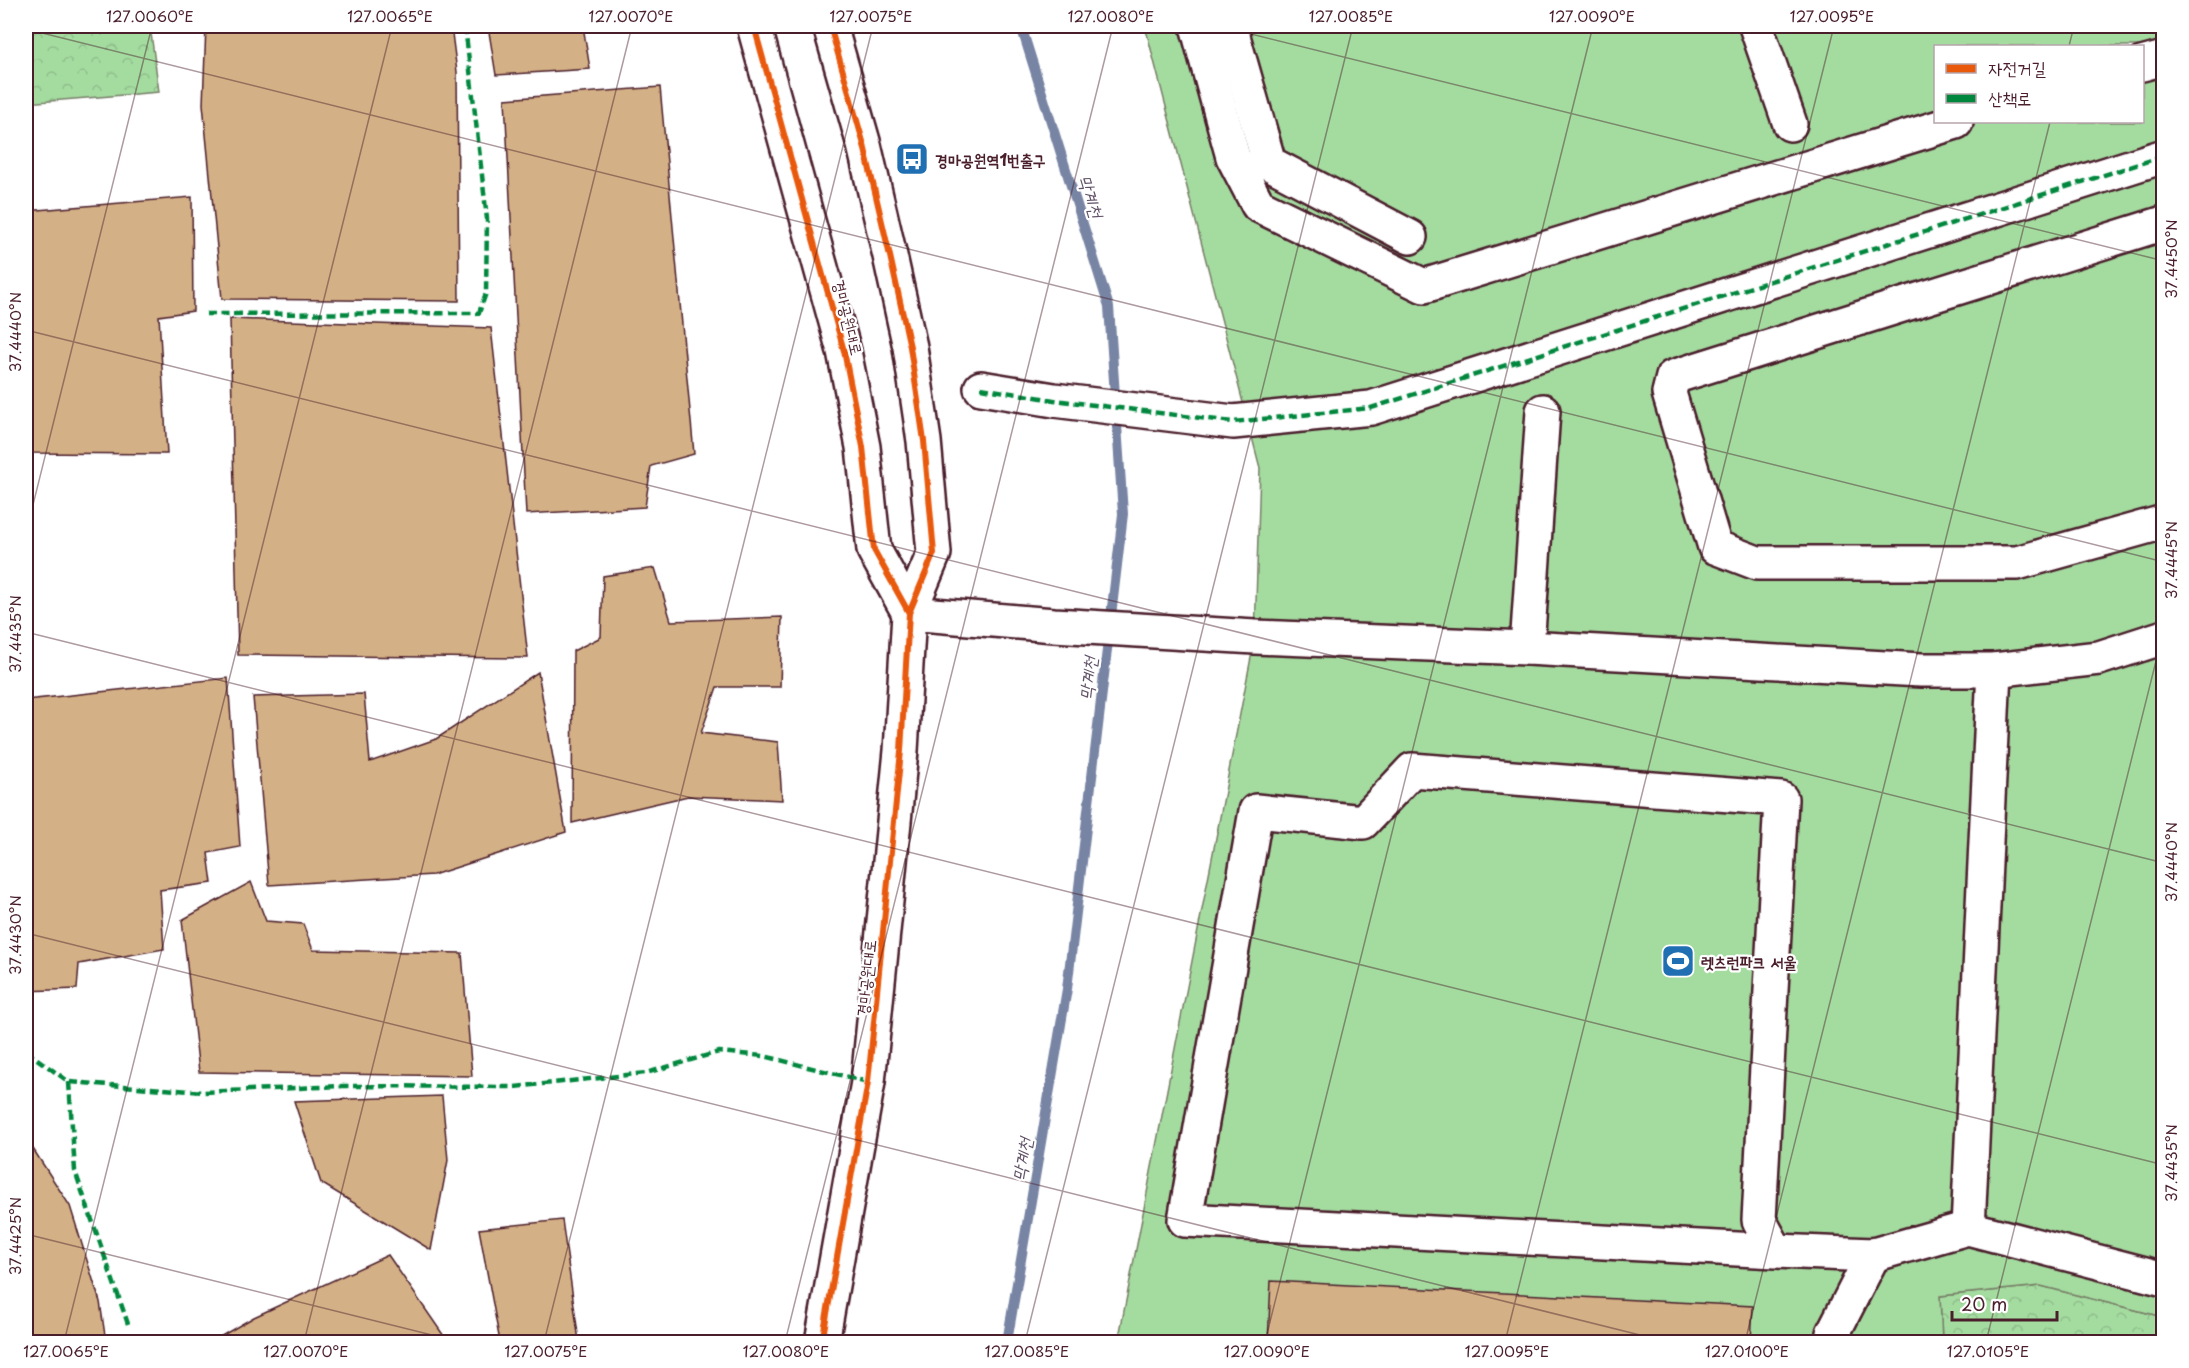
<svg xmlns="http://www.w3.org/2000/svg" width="2189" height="1368" viewBox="0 0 2189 1368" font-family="'Playpen Sans','Poor Story',sans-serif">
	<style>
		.forest { fill: url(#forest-crowns); stroke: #777e66; stroke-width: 1.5 }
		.pitch { fill: #a4dca0; stroke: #777e66; stroke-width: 1.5; fill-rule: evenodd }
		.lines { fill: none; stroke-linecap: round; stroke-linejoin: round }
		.stream { stroke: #7884a3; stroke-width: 10 }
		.building { fill: #d4b086; stroke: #4a1f2b; stroke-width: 1.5 }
		.minor-casing { stroke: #4a1f2b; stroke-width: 38 }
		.minor { stroke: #fff; stroke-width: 33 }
		.quiet { stroke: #00873e; stroke-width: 4.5; stroke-dasharray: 9 4.5; stroke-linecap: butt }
		.cycleway-casing { stroke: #fff; stroke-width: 10 }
		.cycleway { stroke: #e8590c; stroke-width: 6 }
		.ticks { fill: none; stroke: #4a1f2b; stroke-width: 1.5; stroke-opacity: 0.45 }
		.labels { text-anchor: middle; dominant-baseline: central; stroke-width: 4.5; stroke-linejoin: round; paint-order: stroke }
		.poi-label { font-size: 16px; font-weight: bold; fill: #4a1f2b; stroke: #fff; text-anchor: start }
		.street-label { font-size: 16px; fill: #4a1f2b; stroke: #fff }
		.water-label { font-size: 18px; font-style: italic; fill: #615267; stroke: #fff }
		.neatline { fill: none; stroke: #4a1f2b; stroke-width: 2 }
		.ticks-label { font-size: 15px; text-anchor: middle; fill: #4a1f2b }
	</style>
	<defs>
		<pattern id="forest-crowns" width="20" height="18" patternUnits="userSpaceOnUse" patternTransform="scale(1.5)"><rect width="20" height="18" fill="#a4dca0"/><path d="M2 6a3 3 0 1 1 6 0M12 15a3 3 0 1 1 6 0" fill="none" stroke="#8fbc8a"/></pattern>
	</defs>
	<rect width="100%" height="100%" fill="#fff"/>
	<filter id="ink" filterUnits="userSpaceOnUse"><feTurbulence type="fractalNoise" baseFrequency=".0167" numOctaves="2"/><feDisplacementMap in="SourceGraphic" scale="12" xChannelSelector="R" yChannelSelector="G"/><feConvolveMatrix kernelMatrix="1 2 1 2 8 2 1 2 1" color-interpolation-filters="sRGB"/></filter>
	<g filter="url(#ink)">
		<g class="forest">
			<polygon points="26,26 150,26 159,92 26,103"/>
			<polygon points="2041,1286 2163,1317 2163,1342 1942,1342 1940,1296"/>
		</g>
		<path class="pitch" d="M 1145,26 L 2163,26 L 2163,1317 L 2041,1286 L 1940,1296 L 1942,1342 L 1118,1342 L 1255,637 L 1260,468 ZM 1936,46 L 2142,46 L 2142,122 L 1936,122 Z"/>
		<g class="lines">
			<polyline class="stream" points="1007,1342 1067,989 1123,514 1109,307 1021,26"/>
		</g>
		<g class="building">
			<polygon points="206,26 451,26 457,72 459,301 222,299 203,104"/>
			<polygon points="488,26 583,26 590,69 496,75"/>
			<polygon points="660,87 694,454 651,466 645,507 526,514 505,99"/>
			<polygon points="192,197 193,311 159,316 167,454 26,453 26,211"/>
			<polygon points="230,319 491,328 528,658 238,655"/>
			<polygon points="655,568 671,621 782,617 780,687 717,687 701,733 778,742 782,800 688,796 572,823 573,651 601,637 603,576"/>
			<polygon points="538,672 566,832 433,875 269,885 253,697 364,694 370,762 436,739"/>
			<polygon points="228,678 240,847 208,853 212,883 160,890 164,949 79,964 77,989 26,991 26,700"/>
			<polygon points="251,882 266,921 303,924 313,950 462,953 472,1076 199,1072 182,920"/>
			<polygon points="442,1096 448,1160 431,1250 321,1183 294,1101"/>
			<polygon points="26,1138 70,1206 100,1302 106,1342 26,1342"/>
			<polygon points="562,1220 579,1341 586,1342 500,1342 479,1229"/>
			<polygon points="388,1255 446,1339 444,1342 211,1342 254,1317"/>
			<polygon points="1271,1281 1753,1306 1751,1342 1268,1342"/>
		</g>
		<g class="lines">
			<defs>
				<g id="minor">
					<polyline points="754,26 844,351 863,447 874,550 909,613 934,553 924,441 910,347 890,256 864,145 830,26"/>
					<polyline points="1197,26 1233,157 1258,205 1424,286 1956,122"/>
					<polyline points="1230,26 1269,163 1410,237"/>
					<polyline points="1756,26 1790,124"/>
					<polyline points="2142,64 2164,58"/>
					<polyline points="2164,223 1673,377 1669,393 1715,547 1757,563 2017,563 2164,522"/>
					<polyline points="981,388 1054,400 1233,422 1371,408 2164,156"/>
					<polyline points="1527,648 1543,411"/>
					<polyline points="1968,1228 1994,670"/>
					<polyline points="1776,1251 1759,1220 1781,799 1412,770 1363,822 1256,811 1185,1220 1776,1251 1873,1255 1968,1228 2164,1279"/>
					<polyline points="822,1342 868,1082 901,751 909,613 1054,625 1255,637 1527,648 1921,670 1994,670 2099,658 2164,637"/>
					<polyline points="1832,1342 1833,1333 1873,1255"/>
				</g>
			</defs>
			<use href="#minor" class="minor-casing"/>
			<use href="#minor" class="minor"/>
			<g class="quiet">
				<polyline points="206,314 479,313 486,293 487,219 465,26"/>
				<polyline points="981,388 1054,400 1233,422 1371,408 2164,156"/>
				<polyline points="26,1051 69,1082 203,1092 343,1086 515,1087 646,1073 719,1052 764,1056 868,1082"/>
				<polyline points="69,1082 75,1171 128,1324"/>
			</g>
			<defs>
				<g id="cycleway">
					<polyline points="754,26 844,351 863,447 874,550 909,613 934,553 924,441 910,347 890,256 864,145 830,26"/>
					<polyline points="822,1342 868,1082 901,751 909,613"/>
				</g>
			</defs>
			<use href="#cycleway" class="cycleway-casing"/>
			<use href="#cycleway" class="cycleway"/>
		</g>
	</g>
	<path class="ticks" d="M 1219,26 L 2164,261M 26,29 L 2164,562M 2069,46 L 2074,26M 26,330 L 2164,863M 26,533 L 152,26M 26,632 L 2164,1165M 26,933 L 1668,1342M 26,1234 L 460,1342M 64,1342 L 392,26M 304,1342 L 632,26M 544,1342 L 873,26M 785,1342 L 1113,26M 1025,1342 L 1353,26M 1265,1342 L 1593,26M 1505,1342 L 1834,26M 1745,1342 L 2050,122M 1986,1342 L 2164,629"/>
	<defs>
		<symbol id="bus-square" viewBox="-11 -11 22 22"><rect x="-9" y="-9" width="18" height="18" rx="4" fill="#1f6fb2" stroke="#fff"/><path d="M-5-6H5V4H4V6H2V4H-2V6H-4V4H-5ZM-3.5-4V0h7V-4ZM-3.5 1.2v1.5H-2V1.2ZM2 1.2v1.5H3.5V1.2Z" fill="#fff"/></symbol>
		<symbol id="stadium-square" viewBox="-11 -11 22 22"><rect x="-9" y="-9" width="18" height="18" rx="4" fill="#1f6fb2" stroke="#fff"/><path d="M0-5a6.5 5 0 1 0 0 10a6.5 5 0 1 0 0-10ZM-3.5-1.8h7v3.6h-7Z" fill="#fff"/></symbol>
	</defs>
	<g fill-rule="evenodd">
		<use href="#bus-square" x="893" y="140" width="38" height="38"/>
		<use href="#stadium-square" x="1659" y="942" width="38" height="38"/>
	</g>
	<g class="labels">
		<g class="poi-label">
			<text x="935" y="159">경마공원역1번출구</text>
			<text x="1701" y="961">렛츠런파크 서울</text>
		</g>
		<g class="street-label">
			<text transform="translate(849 317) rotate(76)">경마공원대로</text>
			<text transform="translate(865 978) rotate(-84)">경마공원대로</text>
		</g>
		<g class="water-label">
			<text transform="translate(1092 196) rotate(73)">막계천</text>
			<text transform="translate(1087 678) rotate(-83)">막계천</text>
			<text transform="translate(1021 1159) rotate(-80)">막계천</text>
		</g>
	</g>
	<rect width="2189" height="1368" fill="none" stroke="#fff" stroke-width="66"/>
	<rect x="1934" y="45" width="210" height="78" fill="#ffffff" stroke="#b7a5aa" stroke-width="1.5"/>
	<rect x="1946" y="64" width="30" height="9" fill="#e8590c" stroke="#b7a5aa" stroke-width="1.5"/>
	<text x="1988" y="75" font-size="18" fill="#4a1f2b">자전거길</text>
	<rect x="1946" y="94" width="30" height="9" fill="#00873e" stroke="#b7a5aa" stroke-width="1.5"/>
	<text x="1988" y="105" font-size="18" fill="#4a1f2b">산책로</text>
	<path d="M1952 1311v9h105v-9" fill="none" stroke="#4a1f2b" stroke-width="3"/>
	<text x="1961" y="1311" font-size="18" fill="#4a1f2b" stroke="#ffffff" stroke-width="4.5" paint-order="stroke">20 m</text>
	<rect x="33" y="33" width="2123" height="1302" class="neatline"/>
	<g class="ticks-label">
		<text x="150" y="22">127.0060°E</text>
		<text x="390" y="22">127.0065°E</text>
		<text x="631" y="22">127.0070°E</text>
		<text x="871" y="22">127.0075°E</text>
		<text x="1111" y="22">127.0080°E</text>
		<text x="1351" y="22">127.0085°E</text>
		<text x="1592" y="22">127.0090°E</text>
		<text x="1832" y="22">127.0095°E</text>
		<text transform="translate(2172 259) rotate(-90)" y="5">37.4450°N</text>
		<text transform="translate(16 332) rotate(-90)" y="5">37.4440°N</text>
		<text transform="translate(2172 560) rotate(-90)" y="5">37.4445°N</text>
		<text transform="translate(16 634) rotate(-90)" y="5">37.4435°N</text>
		<text transform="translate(2172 862) rotate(-90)" y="5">37.4440°N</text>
		<text transform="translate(16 935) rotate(-90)" y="5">37.4430°N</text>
		<text transform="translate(2172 1163) rotate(-90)" y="5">37.4435°N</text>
		<text transform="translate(16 1236) rotate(-90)" y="5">37.4425°N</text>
		<text x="66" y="1357">127.0065°E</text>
		<text x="306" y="1357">127.0070°E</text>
		<text x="546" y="1357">127.0075°E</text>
		<text x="786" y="1357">127.0080°E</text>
		<text x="1027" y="1357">127.0085°E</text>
		<text x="1267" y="1357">127.0090°E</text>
		<text x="1507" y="1357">127.0095°E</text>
		<text x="1747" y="1357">127.0100°E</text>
		<text x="1988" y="1357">127.0105°E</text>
	</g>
</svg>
